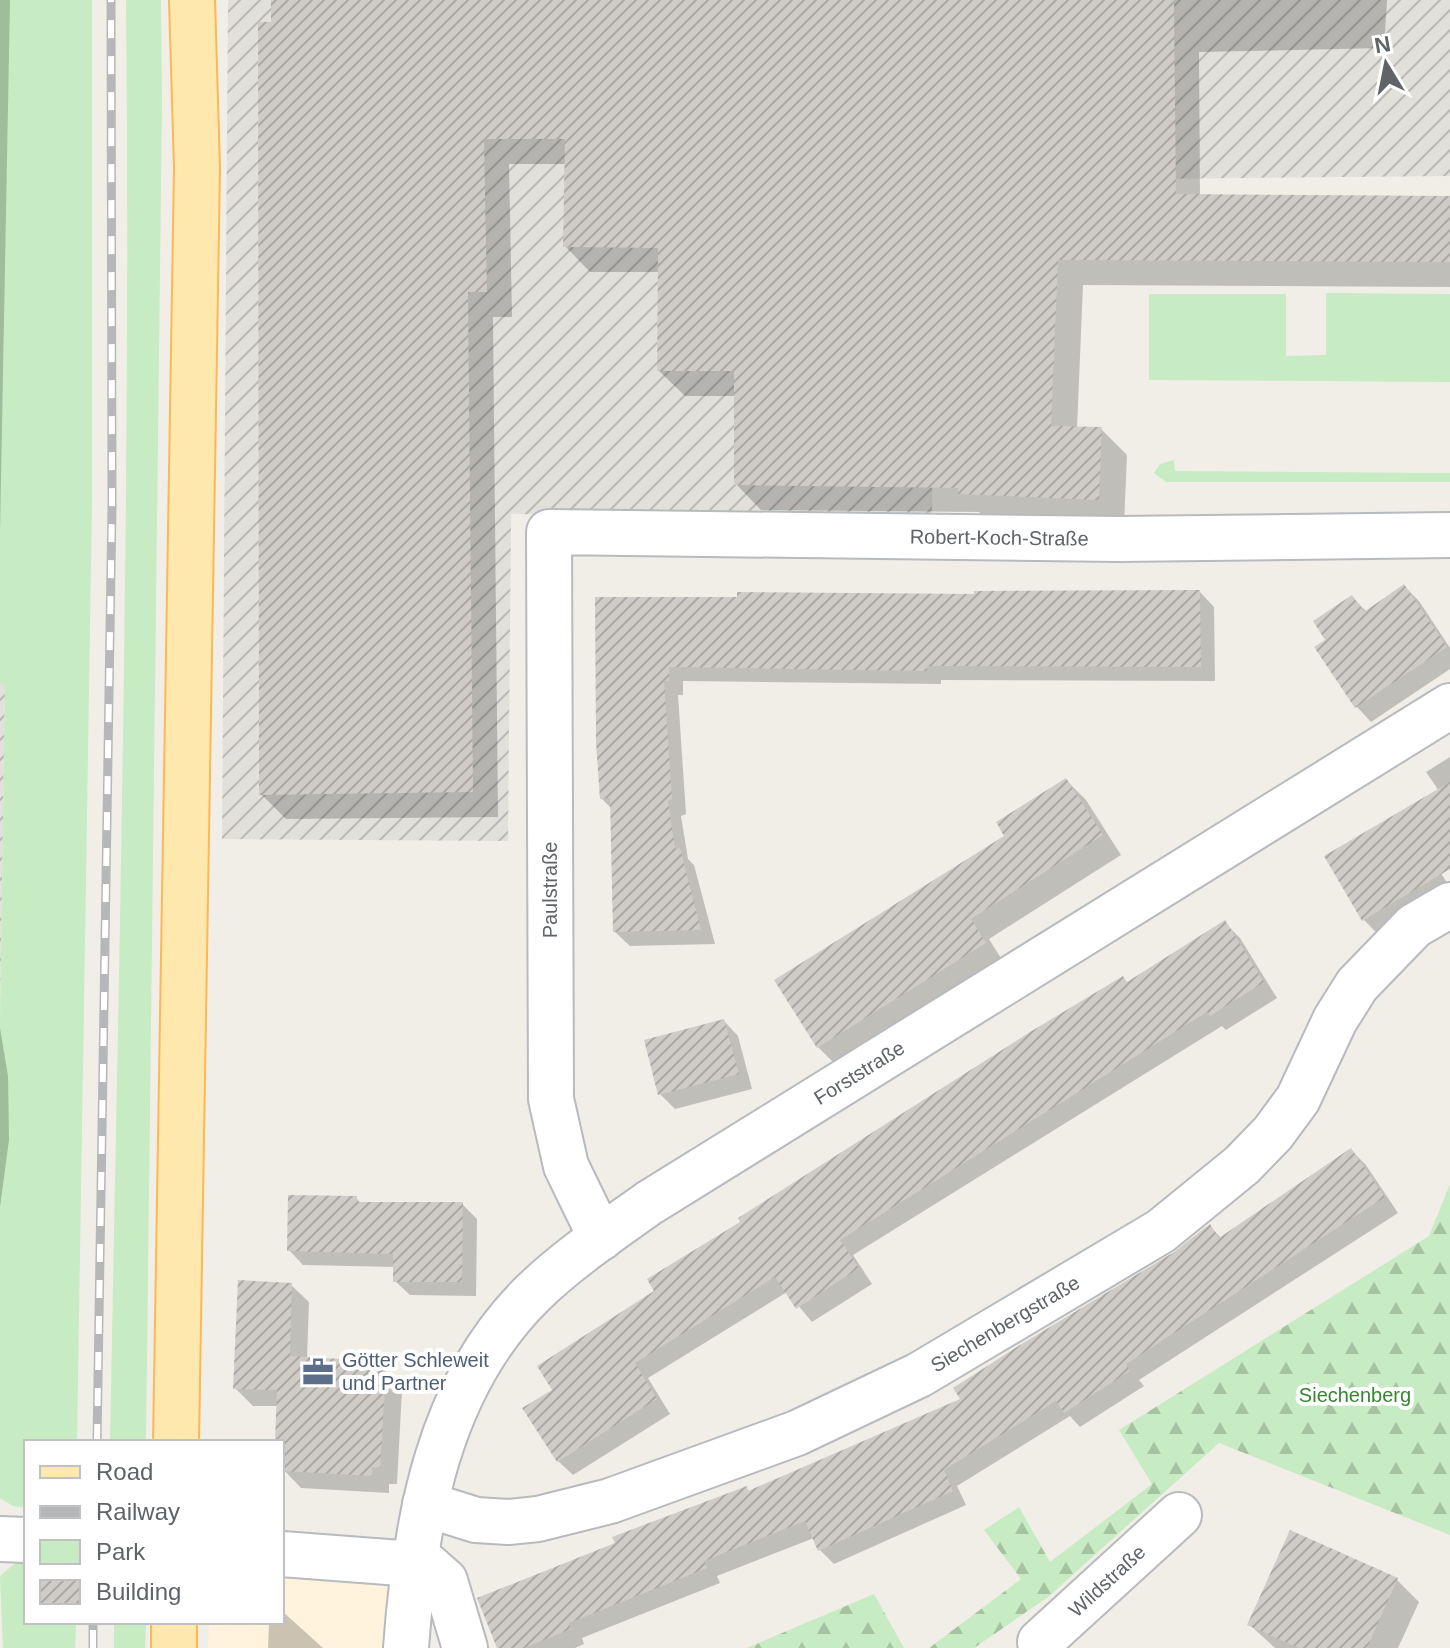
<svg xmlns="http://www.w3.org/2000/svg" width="1450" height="1648" viewBox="0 0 1450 1648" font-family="Helvetica,sans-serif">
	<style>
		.commercial { fill: #fff3de }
		.industrial { fill: url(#industrial-furrows) }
		.green { fill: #c7ebc2 }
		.forest { fill: url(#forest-firs) }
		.shadow { fill: #0003 }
		.building { fill: url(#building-hatch) }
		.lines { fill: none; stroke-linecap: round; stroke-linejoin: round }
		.minor-casing { stroke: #b7babe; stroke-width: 48 }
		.primary-casing { stroke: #fdb854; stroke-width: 48 }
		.minor { stroke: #fff; stroke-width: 44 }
		.primary { stroke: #ffe8ae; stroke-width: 44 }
		.rail-casing { stroke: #b6b7b8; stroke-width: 9 }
		.rail { stroke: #fff; stroke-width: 6; stroke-dasharray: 18; stroke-linecap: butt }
		.labels { text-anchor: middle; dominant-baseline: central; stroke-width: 8; stroke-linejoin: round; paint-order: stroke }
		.street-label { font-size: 20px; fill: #5e6468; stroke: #fff }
		.service-label { font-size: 20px; fill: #4e5e75; stroke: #fff; text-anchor: start }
		.park-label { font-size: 20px; fill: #35872e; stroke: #fff }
	</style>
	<defs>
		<pattern id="industrial-furrows" width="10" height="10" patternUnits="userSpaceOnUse" patternTransform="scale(2)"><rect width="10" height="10" fill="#e2e0db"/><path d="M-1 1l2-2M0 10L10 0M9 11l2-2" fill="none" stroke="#bab9b5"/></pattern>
		<pattern id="forest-firs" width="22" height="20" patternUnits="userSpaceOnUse" patternTransform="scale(2)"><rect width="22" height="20" fill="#c7ebc2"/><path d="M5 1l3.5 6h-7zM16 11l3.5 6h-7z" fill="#a5c2a1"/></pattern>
		<pattern id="building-hatch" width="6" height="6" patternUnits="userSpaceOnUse" patternTransform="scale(2)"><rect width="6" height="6" fill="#cfcbc6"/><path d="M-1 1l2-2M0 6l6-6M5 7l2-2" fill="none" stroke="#aba8a5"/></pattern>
	</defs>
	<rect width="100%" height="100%" fill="#f1eee7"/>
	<polygon class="commercial" points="282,1565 394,1574 388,1648 208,1648 209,1622 282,1622"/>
	<g class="industrial">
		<polygon points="228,0 1450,0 1450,176 935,181 932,520 511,514 508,841 222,839"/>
		<polygon points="0,684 5,684 0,1025"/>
	</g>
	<g class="green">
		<polygon points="0,0 92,0 92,503 77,1442 26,1442 26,1508 13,1506 0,1498 0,1025 5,685 0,684"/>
		<path d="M 126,0 L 161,0 L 162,104 L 146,1442 L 110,1442 C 119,961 131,481 126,0 Z"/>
		<polygon points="1326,293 1450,294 1450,382 1149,380 1149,294 1286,294 1286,356 1326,355"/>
		<polygon points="1174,460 1175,471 1450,473 1450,482 1166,482 1154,473 1160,464"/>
		<polygon points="18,1561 26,1562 26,1622 76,1622 75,1648 3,1648 0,1576"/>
		<polygon points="114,1622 146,1622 145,1648 114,1648"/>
	</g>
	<g class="forest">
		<polygon points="1450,1184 1450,1535 1219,1443 1048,1597 974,1648 929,1648 1021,1579 984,1530 1019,1507 1050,1562 1152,1484 1119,1430 1429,1236"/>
		<polygon points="874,1594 904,1648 747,1648"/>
	</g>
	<g class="shadow">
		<polygon points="0,0 10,0 0,532"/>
		<polygon points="273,0 1387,0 1384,48 1199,52 1200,196 1450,198 1450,287 1083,285 1077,428 1101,429 1127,455 1124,525 986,519 979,512 761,510 736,484 736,396 685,396 659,371 659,272 590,272 565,246 566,164 509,164 512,317 493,317 498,817 286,819 261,794"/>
		<polygon points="1404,586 1419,601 1450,648 1450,669 1371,722 1357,707 1317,647 1328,640 1352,597 1367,612"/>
		<polygon points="1200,592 1214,607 1215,681 941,680 941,684 683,681 683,695 678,695 686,814 681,816 688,859 694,865 715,944 630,946 615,932 612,809 601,798 597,599"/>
		<polygon points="1450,757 1450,868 1441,873 1450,888 1378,934 1364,920 1439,791 1426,772"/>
		<polygon points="1066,780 1086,800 1121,855 989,939 1004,963 838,1067 818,1047"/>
		<polygon points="1225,923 1240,938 1277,998 1226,1030 1222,1026 853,1255 872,1284 812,1322 787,1292 648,1378 670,1414 573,1475 558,1461 555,1390 1128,984"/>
		<polygon points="724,1021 738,1036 752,1089 675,1109 660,1094"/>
		<polygon points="0,1028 8,1076 9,1140 0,1207"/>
		<polygon points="1351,1150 1366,1165 1398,1213 1139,1380 1144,1386 1080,1427 1070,1416 957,1486 966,1505 834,1564 820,1550 814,1538 717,1576 720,1583 582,1638 584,1644 575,1648 499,1648 618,1544 746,1488 750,1492 963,1400 1175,1254 1210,1226 1221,1238"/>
		<polygon points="356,1198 362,1204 462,1204 477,1219 476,1296 410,1295 395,1281 395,1267 303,1265 289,1250"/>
		<polygon points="291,1285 309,1302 307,1359 374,1363 402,1390 397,1484 389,1484 389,1493 301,1488 282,1468 282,1442 277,1442 279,1406 253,1406 235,1388"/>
		<polygon points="1291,1533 1397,1580 1419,1602 1398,1648 1275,1648 1250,1625"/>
		<polygon points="282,1611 323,1648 268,1648 269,1622 282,1622"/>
	</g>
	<g class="building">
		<polygon points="271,0 1174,0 1176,194 1450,196 1450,262 1058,260 1051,426 1102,427 1099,500 958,494 958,488 734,485 734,371 657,371 658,248 563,247 565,139 484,139 487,292 468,292 473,792 259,795 258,22 271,22"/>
		<polygon points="1404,584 1447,647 1355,708 1314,647 1325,640 1313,621 1352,595 1364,612"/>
		<polygon points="1200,590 1201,667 927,666 927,671 669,667 669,681 664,681 672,799 668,801 675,849 680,848 701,930 613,932 610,798 600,799 596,743 595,597 737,597 737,592 974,594 974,591"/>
		<polygon points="1066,778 1103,835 971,919 986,943 817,1048 774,980 1004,836 996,822"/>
		<polygon points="1450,782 1450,869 1362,921 1324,856"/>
		<polygon points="1225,920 1264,982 1210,1016 1207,1012 840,1240 859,1268 796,1309 775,1277 635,1363 657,1399 557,1462 522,1408 552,1390 537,1366 654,1291 647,1279 740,1222 738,1218 1030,1032 1123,976 1127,982"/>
		<polygon points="724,1019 739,1074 658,1095 644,1040"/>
		<polygon points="1351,1148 1385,1197 1126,1364 1130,1371 1064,1413 1056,1401 944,1470 953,1491 818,1551 805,1521 704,1561 707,1568 569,1623 571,1629 524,1648 497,1648 477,1598 615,1543 612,1537 747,1486 748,1491 960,1399 953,1388 1020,1345 1174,1252 1210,1224 1219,1238"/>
		<polygon points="288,1195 357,1196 357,1202 463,1202 462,1282 393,1282 393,1254 287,1251"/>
		<polygon points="238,1280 292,1283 290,1356 375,1361 375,1369 386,1370 380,1468 372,1467 372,1476 282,1471 282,1442 275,1442 277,1390 233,1389"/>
		<polygon points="1290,1530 1398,1578 1367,1648 1299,1648 1247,1625"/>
	</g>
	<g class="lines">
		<defs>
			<g id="minor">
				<path id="s1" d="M 601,1238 L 566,1166 L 551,1099 L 549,532 L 1118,539 L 1450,535"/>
				<path id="s2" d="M 425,1504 L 476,1520 L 508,1522 L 538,1519 L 610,1501 L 797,1433 L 919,1375 L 1161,1231 L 1242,1165 L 1273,1133 L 1298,1099 L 1335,1020 L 1357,985 L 1414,926 L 1450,905"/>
				<polyline points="0,1539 26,1540"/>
				<polyline points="282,1554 427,1565 445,1581 465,1648"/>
				<path id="s3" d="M 406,1648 C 415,1522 438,1386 533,1293 C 568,1259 610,1231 649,1203 L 1450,706"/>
				<path id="s4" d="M 1044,1648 L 1040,1642 L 1179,1515"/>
			</g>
			<g id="primary">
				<polyline points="176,1442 197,168 192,0"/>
				<polyline points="174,1648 174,1622"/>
			</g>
		</defs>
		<use href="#minor" class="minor-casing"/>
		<use href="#primary" class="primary-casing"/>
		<use href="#minor" class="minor"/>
		<use href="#primary" class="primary"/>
		<defs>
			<g id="rail">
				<polyline points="97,1442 112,506 111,0"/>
				<polyline points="93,1648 93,1622"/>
			</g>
		</defs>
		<use href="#rail" class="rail-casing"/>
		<use href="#rail" class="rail"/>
	</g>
	<defs>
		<symbol id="office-bare" viewBox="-9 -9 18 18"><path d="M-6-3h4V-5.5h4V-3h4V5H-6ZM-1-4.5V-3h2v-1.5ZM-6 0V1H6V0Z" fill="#5c6f8a" stroke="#fff" stroke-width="2.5" paint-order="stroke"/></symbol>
	</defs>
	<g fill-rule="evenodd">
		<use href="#office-bare" x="296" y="1350" width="44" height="44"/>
	</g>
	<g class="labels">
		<g class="street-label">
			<text stroke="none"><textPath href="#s1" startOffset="1166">Robert-Koch-Straße</textPath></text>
			<text transform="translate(550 890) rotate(-90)">Paulstraße</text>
			<text stroke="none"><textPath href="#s3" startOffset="780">Forststraße</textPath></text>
			<text stroke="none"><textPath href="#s2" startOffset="624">Siechenbergstraße</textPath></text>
			<text stroke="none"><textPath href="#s4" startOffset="98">Wildstraße</textPath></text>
		</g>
		<g class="service-label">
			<text x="342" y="1360">Götter Schleweit<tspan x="342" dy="23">und Partner</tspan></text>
		</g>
		<g class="park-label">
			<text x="1355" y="1395">Siechenberg</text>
		</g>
	</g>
	<rect x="24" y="1440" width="260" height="184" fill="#ffffff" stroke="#bfc1c3" stroke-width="2"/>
	<rect x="40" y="1466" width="40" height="12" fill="#ffe8ae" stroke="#bfc1c3" stroke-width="2"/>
	<text x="96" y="1480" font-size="24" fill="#5e6468">Road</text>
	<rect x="40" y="1506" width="40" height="12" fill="#b6b7b8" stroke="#bfc1c3" stroke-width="2"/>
	<text x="96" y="1520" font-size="24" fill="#5e6468">Railway</text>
	<rect x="40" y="1540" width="40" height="24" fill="#c7ebc2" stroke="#bfc1c3" stroke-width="2"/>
	<text x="96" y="1560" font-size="24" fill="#5e6468">Park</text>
	<rect x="40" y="1580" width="40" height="24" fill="url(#building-hatch)" stroke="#bfc1c3" stroke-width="2"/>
	<text x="96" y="1600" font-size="24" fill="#5e6468">Building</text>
	<g transform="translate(1386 64) rotate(350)" stroke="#ffffff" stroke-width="6" paint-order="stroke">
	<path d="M0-6L14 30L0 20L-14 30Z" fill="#5e6468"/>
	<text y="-12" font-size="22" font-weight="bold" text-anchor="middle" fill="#5e6468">N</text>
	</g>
</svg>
